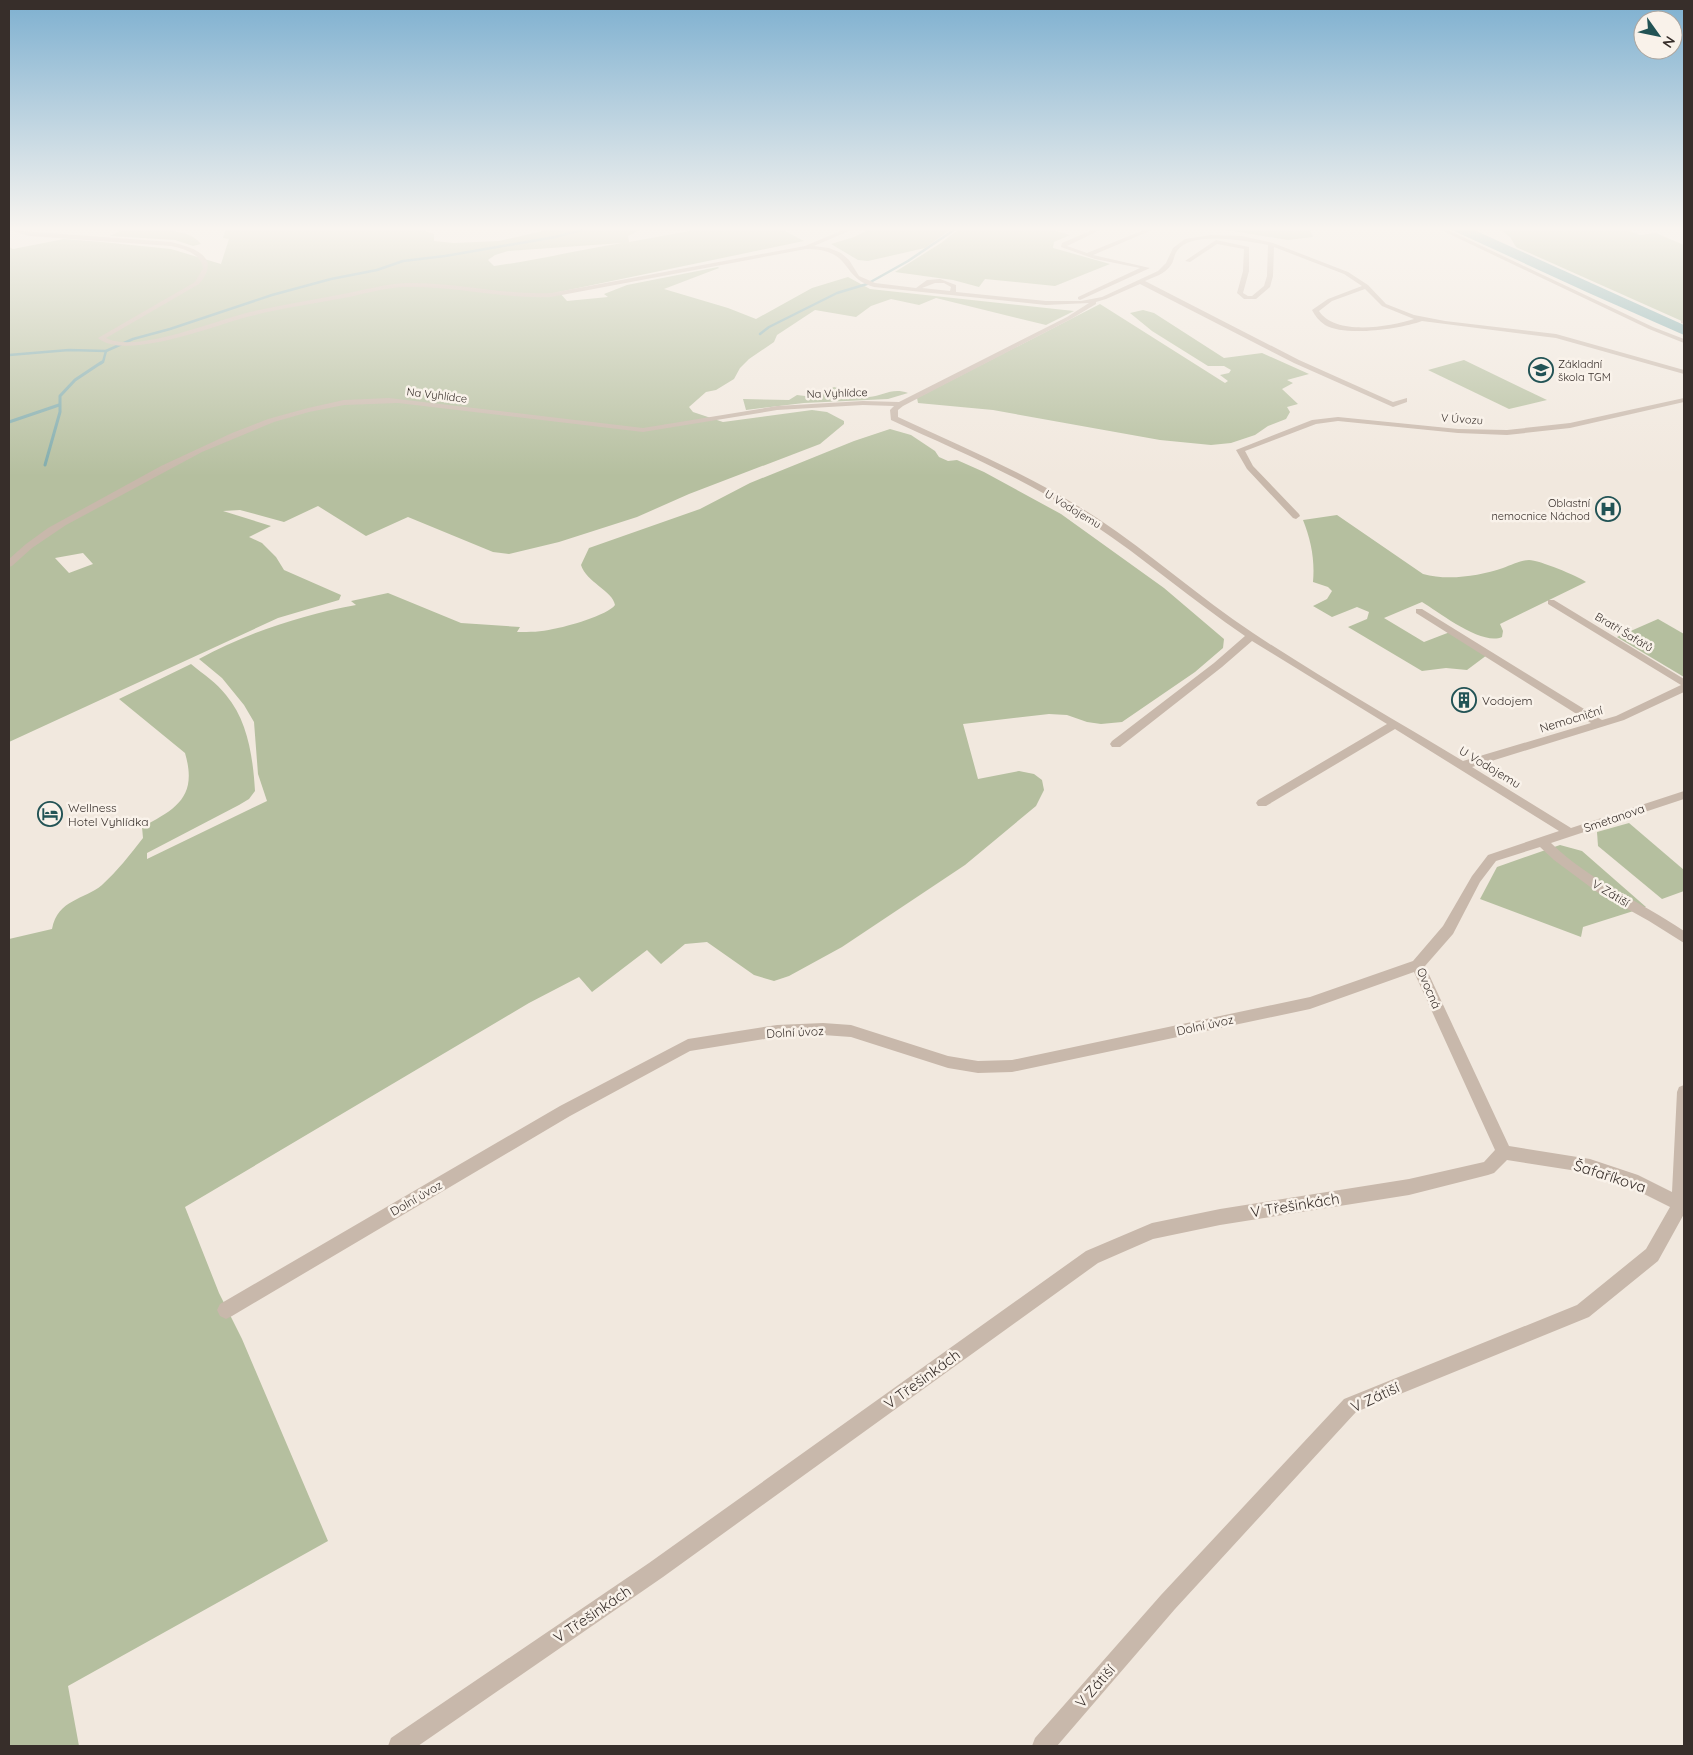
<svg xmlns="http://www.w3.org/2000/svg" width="1693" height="1755" viewBox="0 0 1693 1755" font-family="Quicksand,sans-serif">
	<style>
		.green { fill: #b5bf9f; fill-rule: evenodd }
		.water { fill: #7fabac }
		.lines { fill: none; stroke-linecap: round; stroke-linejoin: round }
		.stream-far1 { stroke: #7fabac; stroke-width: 2.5 }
		.stream { stroke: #7fabac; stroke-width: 3 }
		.minor { fill: #c8b8ab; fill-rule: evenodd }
		.labels { text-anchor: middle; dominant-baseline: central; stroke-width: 5; stroke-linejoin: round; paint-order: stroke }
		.far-poi-label { font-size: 11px; fill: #372e2a; stroke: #f9f2ea; text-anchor: start }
		.far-street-label { font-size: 11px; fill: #372e2a; stroke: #f9f2ea }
		.poi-label { font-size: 12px; fill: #372e2a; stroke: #f9f2ea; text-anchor: start }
		.street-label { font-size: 12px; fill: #372e2a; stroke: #f9f2ea }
		.near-street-label { font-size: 15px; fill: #372e2a; stroke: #f9f2ea }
	</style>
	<rect width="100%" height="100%" fill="#f1e8de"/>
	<g class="green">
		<path d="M 122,230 C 142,230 188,225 201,244 L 193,246 L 175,240 L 110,236 Z"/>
		<path d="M 226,230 L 423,230 L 434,234 L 434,241 L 454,243 L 499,241 L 547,230 L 640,230 L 628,236 L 629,242 L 695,230 L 783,230 L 804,241 L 559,292 L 567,301 L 608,297 L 604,294 L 627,285 L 718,267 L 719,268 L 664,289 L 728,308 L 756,319 L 812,288 L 848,277 L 870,289 L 1074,311 L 1046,325 L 936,298 L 919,305 L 891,299 L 871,306 L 856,317 L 815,310 L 777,335 L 774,342 L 749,359 L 740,368 L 734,379 L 716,390 L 706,392 L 689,407 L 693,412 L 723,422 L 812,410 L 827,412 L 844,421 L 844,424 L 820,444 L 689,494 L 637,517 L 559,542 L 509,554 L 493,552 L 408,517 L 366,536 L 318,506 L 284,522 L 240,510 L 223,511 L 271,526 L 249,537 L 262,543 L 276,557 L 284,570 L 341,595 L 339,600 L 278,618 L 9,742 L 9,247 L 13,249 L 64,239 L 102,242 L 171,249 L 221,264 L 229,239 L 223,238 ZM 622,243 C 579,250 537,260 494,266 L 488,260 L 495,255 L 508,251 ZM 83,553 L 93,564 L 69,573 L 55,558 Z"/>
		<polygon points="868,230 950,230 925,248 868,261 858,260 831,244 854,237"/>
		<polygon points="958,230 1053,230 1070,235 1054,242 1053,248 1110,264 1055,286 985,279 979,287 953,280 895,272 941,243"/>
		<polygon points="1227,230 1310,230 1313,237 1288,240"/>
		<polygon points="1500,230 1627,230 1640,235 1656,233 1684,245 1684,322 1516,247 1510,237"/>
		<polygon points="1100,304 1225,383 1228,381 1220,375 1229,373 1231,370 1224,366 1208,366 1152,331 1130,313 1143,310 1154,313 1224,358 1262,353 1309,374 1287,380 1293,383 1282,389 1298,404 1287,407 1290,412 1286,419 1268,426 1255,435 1231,443 1211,445 1160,440 993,410 918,403 917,398"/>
		<polygon points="1464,360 1547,400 1509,409 1428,370"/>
		<path d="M 834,387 C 843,389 861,398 869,397 C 883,396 892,387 908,393 L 888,399 L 804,403 L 746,410 L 743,399 L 789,400 L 797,395 L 813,397 Z"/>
		<path d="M 890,429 L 911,435 L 935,451 L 939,457 L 948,461 L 957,460 L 984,472 L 1061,514 L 1164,588 L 1224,639 L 1223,648 L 1195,672 L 1122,722 L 1101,724 L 1087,722 L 1067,715 L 1049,714 L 963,724 L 978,779 L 1019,771 L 1034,774 L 1042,780 L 1044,790 L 1036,806 L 965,865 L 842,947 L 789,976 L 774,981 L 754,975 L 707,942 L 685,944 L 661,964 L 647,950 L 592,992 L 579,977 L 529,1003 L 185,1207 L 219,1293 L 242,1339 L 328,1541 L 68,1686 L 79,1746 L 9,1746 L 9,939 L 52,929 C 58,899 84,900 102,885 C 117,871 130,855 143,838 L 142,827 C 176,809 198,797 185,753 L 119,699 L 191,664 C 203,674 217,683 226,695 C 248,721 253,758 255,791 L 249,799 L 239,805 L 147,853 L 147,859 L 267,801 L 258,774 L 254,722 L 244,705 L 222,678 L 199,659 C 247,633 301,615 356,605 L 351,601 L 388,593 L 461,623 L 520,627 L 517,632 C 530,632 541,632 553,629 C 566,627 608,615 615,605 C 613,591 586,582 581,565 L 589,548 L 700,509 L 750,483 L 854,441 Z"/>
		<path d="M 1337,515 L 1423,574 C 1448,581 1479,576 1503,568 C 1511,565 1521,560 1529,560 C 1539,560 1578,576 1586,582 L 1500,624 L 1503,631 L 1502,637 C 1482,646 1440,613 1422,602 L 1384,618 L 1424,642 L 1450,632 L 1487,655 L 1467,670 L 1446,668 L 1422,671 L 1348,627 L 1367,619 L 1369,612 L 1357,607 L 1332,617 L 1313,606 L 1327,599 L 1332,591 L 1328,587 L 1313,582 C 1315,560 1311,540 1303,520 Z"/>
		<polygon points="1658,619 1684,634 1684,677 1617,637"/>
		<polygon points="1629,823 1684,870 1684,891 1662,899 1598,846 1597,832"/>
		<polygon points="1560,845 1582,851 1646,907 1583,927 1581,937 1480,899 1497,867"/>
	</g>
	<polygon class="water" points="1452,230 1474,230 1684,325 1684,335 1591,294"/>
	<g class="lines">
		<g class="stream-far1">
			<polyline points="760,334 769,327 837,293 867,284 908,261 954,230"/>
			<polyline points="9,355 69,350 106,351 133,339 170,329 272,295 331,279 377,270 403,261 445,256 555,237 582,230"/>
			<polyline points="100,364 103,362 106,351"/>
		</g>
		<g class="stream">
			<polyline points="9,422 59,405"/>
			<polyline points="45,465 60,412 60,396 75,380 102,362"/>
		</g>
		<g class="minor">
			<path d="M 9,230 L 171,242 C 195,248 222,257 199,284 L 106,338 C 136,354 216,320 250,312 C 281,305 312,300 343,294 C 364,290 385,284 407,283 C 455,282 502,295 551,293 L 805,246 L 843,230 L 851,230 L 814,246 L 829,248 L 841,253 L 849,260 L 859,276 L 875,283 L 916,288 L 927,280 L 940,279 L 956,285 L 956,292 L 1046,301 L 1081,301 L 1102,297 L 1158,271 L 1166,263 L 1173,248 L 1185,239 L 1211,235 L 1242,236 L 1273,243 L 1348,272 L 1368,285 L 1386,304 L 1414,315 L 1445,321 L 1556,334 L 1684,370 L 1684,374 L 1556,338 L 1422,321 C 1400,329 1345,337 1325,325 C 1319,321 1315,316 1312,310 L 1328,299 L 1362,286 L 1344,274 L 1274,247 L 1273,276 L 1270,287 L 1256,299 L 1244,299 L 1237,293 L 1243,271 L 1244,249 L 1217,244 L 1190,262 L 1185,261 L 1216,240 L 1249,247 L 1249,271 L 1243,293 L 1248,296 L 1252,296 L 1264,286 L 1267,276 L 1268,245 C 1247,241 1191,230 1177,251 C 1174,255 1174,261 1171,265 C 1165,274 1154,277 1145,281 L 1299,360 L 1393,402 L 1407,398 L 1407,402 L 1393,407 L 1294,363 L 1140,284 L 1106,299 L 1096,302 L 1096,304 L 1071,319 L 903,406 L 898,410 L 898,417 C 965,448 1035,477 1097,518 C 1151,554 1199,597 1253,633 C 1321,678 1393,719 1463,761 L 1591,723 L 1416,613 L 1416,609 L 1422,609 L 1602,720 L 1616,716 L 1681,685 L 1548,604 L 1548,600 L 1554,600 L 1684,679 L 1684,692 L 1624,720 L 1472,767 L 1571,828 L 1684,791 L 1684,799 L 1551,843 C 1590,881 1640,901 1684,931 L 1684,943 L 1649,921 L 1597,892 L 1554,860 L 1540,847 L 1496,861 L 1480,882 L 1453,934 L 1425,966 L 1509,1146 L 1590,1159 L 1638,1175 L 1672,1192 L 1677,1092 L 1679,1087 L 1684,1085 L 1684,1214 L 1658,1261 L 1589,1317 L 1356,1412 L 1175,1609 L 1057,1746 L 1032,1746 L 1035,1738 L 1161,1595 L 1344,1399 L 1577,1305 L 1646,1249 L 1670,1207 L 1628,1186 L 1590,1173 L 1507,1160 L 1494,1173 L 1488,1175 L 1409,1195 L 1220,1225 L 1153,1239 L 1098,1263 L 663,1577 L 418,1746 L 388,1746 L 391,1738 L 649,1563 L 1086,1251 L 1152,1223 L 1220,1209 L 1409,1179 L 1484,1162 L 1495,1150 L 1414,972 L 1310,1009 L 1012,1072 L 978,1073 L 948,1068 L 851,1037 L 823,1035 L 777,1037 L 690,1051 L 570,1116 L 232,1316 L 226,1319 L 220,1316 L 217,1310 L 220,1304 L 560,1106 L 688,1039 L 777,1025 L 823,1023 L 851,1025 L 948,1056 L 978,1061 L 1012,1060 L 1310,997 L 1413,961 L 1443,926 L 1472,876 L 1488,855 L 1559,831 L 1395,729 L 1266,806 L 1258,806 L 1256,803 L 1258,800 L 1387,724 L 1252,641 L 1222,667 L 1120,747 L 1112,747 L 1110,744 L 1112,741 L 1214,663 L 1245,636 C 1192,600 1144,558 1091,523 C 1031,481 958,451 891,420 L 890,410 L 894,406 L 863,405 L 777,410 L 643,432 L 398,403 L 344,405 L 309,412 L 274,422 L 202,452 L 66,525 L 32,548 L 12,566 L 9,567 L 9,559 L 26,544 L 48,528 L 161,466 L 232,433 L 268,419 L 308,408 L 344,400 L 389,398 L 643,428 L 777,406 L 863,401 L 899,402 L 1067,317 L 1089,303 L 1046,305 L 874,287 C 839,277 854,249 806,249 L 551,297 C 503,299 456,286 407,287 C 386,287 365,294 344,298 C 313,304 281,308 251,316 C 217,324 126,362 98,338 L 195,282 L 203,268 C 200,253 184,249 171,246 L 29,236 ZM 935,283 L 944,283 L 951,287 L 950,291 L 922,288 ZM 1365,289 L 1382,306 L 1414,319 C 1389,327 1335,336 1319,311 L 1332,301 Z"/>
			<polygon points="1092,230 1100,230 1067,246 1087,253 1144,230 1152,230 1093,255 1150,268 1080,300 1078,299 1078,297 1140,268 1095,259 1061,247 1062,243"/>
			<polygon points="1441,230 1448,230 1653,327 1684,339 1684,343 1649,329"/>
			<polygon points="1684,320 1684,324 1681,323 1681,321"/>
			<polygon points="1684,398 1684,402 1570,428 1507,435 1458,433 1338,421 1316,424 1245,451 1253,466 1299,514 1300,516 1296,519 1293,518 1247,469 1236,450 1312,420 1338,417 1458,429 1507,430 1570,423"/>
		</g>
	</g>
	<linearGradient id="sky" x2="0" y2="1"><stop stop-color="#7eb0d0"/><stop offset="0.48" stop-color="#f9f5f0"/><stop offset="1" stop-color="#f9f5f0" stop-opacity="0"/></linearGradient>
	<rect width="1693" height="476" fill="url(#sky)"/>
	<defs>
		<symbol id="school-ring" viewBox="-11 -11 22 22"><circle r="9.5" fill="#f9f2ea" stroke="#225355" stroke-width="1.5"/><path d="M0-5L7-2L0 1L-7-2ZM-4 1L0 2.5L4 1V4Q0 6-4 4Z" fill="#225355"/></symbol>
		<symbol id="hospital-ring" viewBox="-11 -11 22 22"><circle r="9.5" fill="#f9f2ea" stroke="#225355" stroke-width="1.5"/><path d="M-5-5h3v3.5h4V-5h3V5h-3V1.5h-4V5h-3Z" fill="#225355"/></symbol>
		<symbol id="building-ring" viewBox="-11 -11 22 22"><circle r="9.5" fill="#f9f2ea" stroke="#225355" stroke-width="1.5"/><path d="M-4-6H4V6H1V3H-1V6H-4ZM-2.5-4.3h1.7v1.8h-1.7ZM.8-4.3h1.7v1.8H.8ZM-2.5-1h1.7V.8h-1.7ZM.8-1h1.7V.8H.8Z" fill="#225355"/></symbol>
		<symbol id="hotel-ring" viewBox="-11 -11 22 22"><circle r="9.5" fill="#f9f2ea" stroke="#225355" stroke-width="1.5"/><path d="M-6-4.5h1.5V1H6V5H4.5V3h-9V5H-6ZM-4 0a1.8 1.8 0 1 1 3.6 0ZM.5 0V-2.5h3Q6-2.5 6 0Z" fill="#225355"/></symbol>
	</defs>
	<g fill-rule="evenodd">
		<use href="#school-ring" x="1527" y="356" width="28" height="28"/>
		<use href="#hospital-ring" x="1594" y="495" width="28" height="28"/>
		<use href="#building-ring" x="1450" y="686" width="28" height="28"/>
		<use href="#hotel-ring" x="36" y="800" width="28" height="28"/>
	</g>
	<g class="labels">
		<g class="far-poi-label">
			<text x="1558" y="364">Základní<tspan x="1558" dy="13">škola TGM</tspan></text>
			<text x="1590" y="503" text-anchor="end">Oblastní<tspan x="1590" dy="13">nemocnice Náchod</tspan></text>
		</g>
		<g class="far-street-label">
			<text transform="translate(837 393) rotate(-2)">Na Vyhlídce</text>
			<text transform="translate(437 395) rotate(7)">Na Vyhlídce</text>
			<text transform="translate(1462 419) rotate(4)">V Úvozu</text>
			<text transform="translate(1073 509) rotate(31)">U Vodojemu</text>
			<text transform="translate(1624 632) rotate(31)">Bratří Šafářů</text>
		</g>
		<g class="poi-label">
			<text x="1482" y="700">Vodojem</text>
			<text x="68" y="807">Wellness<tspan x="68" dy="14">Hotel Vyhlídka</tspan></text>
		</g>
		<g class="street-label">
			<text transform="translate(1571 719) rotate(-17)">Nemocniční</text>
			<text transform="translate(1490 767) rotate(31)">U Vodojemu</text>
			<text transform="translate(1614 818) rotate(-19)">Smetanova</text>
			<text transform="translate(1611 893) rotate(31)">V Zátiší</text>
			<text transform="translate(1429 988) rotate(67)">Ovocná</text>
			<text transform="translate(1205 1025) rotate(-12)">Dolní úvoz</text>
			<text transform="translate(795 1032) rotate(-3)">Dolní úvoz</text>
			<text transform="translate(416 1198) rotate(-30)">Dolní úvoz</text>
		</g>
		<g class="near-street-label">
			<text transform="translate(1610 1176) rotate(18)">Šafaříkova</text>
			<text transform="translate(1295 1205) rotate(-9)">V Třešinkách</text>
			<text transform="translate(922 1379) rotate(-36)">V Třešinkách</text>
			<text transform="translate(1375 1397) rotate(-25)">V Zátiší</text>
			<text transform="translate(592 1614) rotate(-34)">V Třešinkách</text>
			<text transform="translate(1095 1686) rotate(-49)">V Zátiší</text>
		</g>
	</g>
	<rect width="1693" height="1755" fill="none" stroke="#372e2a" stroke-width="20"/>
	<g transform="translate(1658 35) rotate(123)"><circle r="24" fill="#f9f2ea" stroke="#aba49d"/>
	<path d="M0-4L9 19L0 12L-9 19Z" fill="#225355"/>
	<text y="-8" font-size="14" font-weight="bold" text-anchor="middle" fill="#372e2a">N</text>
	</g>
</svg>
